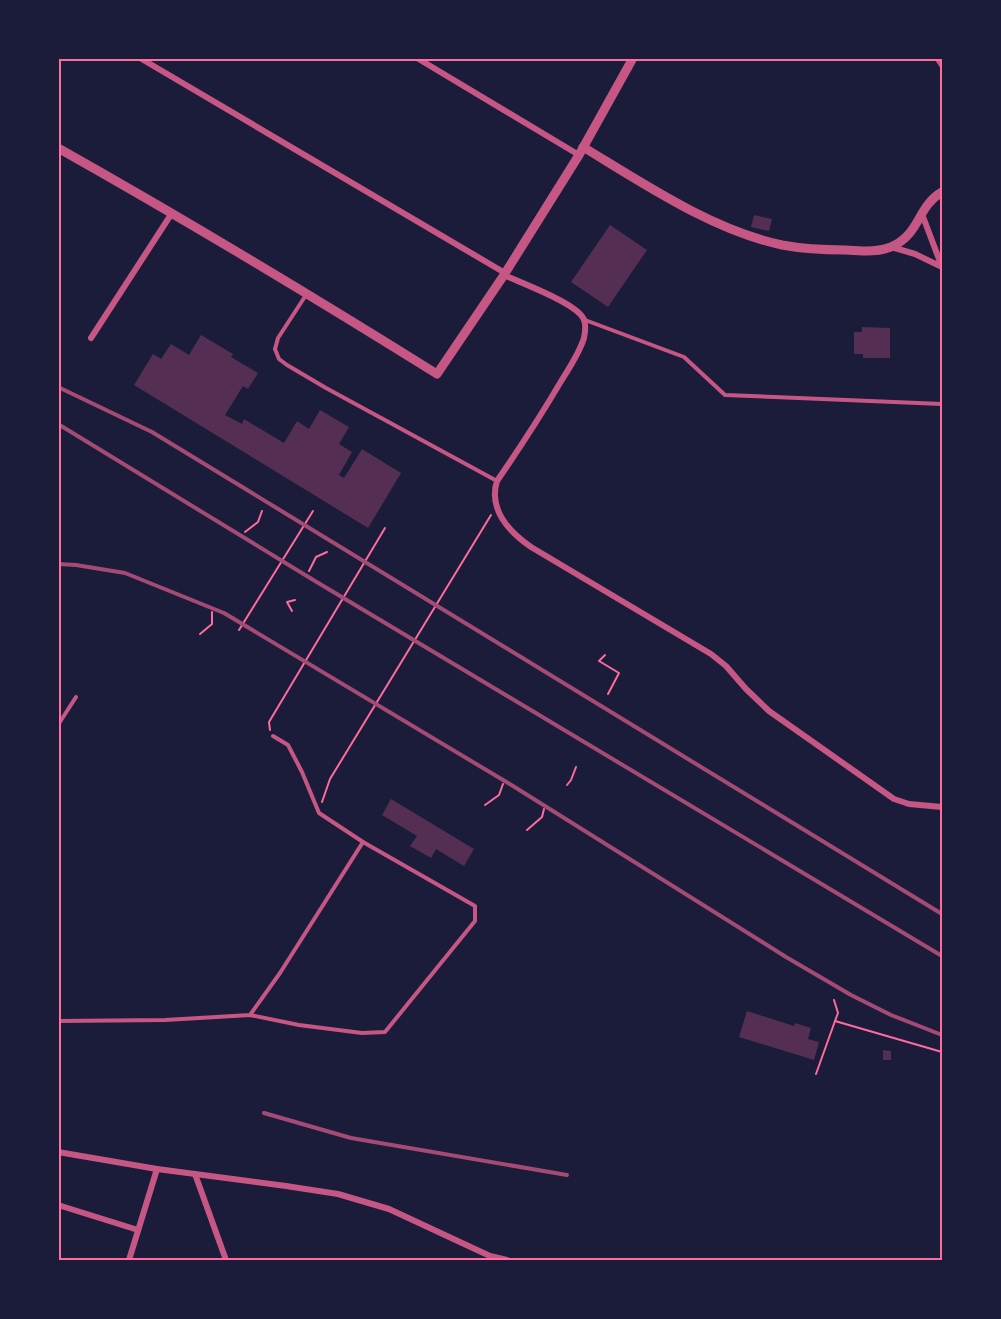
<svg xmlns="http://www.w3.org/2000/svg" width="1001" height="1319" viewBox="0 0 1001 1319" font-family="'Public Sans',sans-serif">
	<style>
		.building { fill: #542f53 }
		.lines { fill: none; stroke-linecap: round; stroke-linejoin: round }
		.path { stroke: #ff6b9d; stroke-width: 2 }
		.service { stroke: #c65784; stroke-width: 4 }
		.minor { stroke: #c65784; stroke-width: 6 }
		.tertiary { stroke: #c65784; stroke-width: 9 }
		.rail { stroke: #a44b75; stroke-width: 4 }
		.neatline { fill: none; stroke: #ff6b9d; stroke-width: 2 }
	</style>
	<rect width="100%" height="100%" fill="#1b1b3a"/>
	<g class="building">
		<polygon points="754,215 772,219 769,231 751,227"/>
		<polygon points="610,225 647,250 608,307 571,282"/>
		<polygon points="862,327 890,328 890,358 863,358 863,354 854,354 854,332 862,332"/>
		<polygon points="201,335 233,354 231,357 258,373 248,389 243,386 225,415 242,424 244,419 284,443 297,421 309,429 320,410 349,427 339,444 352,452 339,475 344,478 362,449 401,473 368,528 134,385 153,354 161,359 171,344 189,355"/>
		<polygon points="391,799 474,849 464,866 436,849 431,858 410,846 417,836 382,815"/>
		<polygon points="747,1011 794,1026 795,1023 811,1028 808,1039 819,1042 814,1060 739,1037"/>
		<polygon points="883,1050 891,1051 891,1060 883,1060"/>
	</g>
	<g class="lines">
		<g class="path">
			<polyline points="245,532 258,522 262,511"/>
			<polyline points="309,571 316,557 327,552"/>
			<polyline points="292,611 287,602 295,600"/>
			<polyline points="239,630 313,511"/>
			<polyline points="200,634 212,624 212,612"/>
			<polyline points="605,655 599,661 619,673 608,694"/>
			<polyline points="270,730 269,722 385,528"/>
			<polyline points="567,785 571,780 576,767"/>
			<polyline points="322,802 330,779 491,515"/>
			<polyline points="485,805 499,795 503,784"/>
			<polyline points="527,830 542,817 544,809"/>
			<polyline points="834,1000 838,1013 835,1021"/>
			<polyline points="816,1074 835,1021 942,1052"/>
		</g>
		<g class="service">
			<polyline points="936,58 942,67"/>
			<polyline points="306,295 278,338 275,349 279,359 287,365 326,388 497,481"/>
			<polyline points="585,320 684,357 725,395 942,404"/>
			<polyline points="58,725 76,697"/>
			<polyline points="273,736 288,745 302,772 319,813 363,842"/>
			<polyline points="58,1021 165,1020 250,1015 299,1025 362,1033 385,1032 475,921 475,906 363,842 280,973 250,1015"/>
		</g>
		<g class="minor">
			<polyline points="140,58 505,273"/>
			<polyline points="417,58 579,155"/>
			<polyline points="891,247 915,254 942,267 922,214"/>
			<path d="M 504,275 C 521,283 579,304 584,320 C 586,325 585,333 584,338 C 579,354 568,370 560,383 C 540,417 519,449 497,481 C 488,509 509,532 531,547 L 711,654 L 726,666 L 746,689 L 769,711 L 894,799 L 909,804 L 942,807"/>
			<polyline points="91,338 172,213"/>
			<polyline points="58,1152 157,1169 129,1260"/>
			<polyline points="157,1169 286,1186 338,1194 389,1209 490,1256 507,1260"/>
			<polyline points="195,1174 226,1260"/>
			<polyline points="58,1205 138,1230"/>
		</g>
		<g class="tertiary">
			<path d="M 583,147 C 644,184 712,230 782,245 C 803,249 825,250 846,250 C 861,251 881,253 895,245 C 920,232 918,206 942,192"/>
			<path d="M 58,148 C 186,220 312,296 437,374 L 504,275 L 579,155 L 633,58"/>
		</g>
		<g class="rail">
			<polyline points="58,387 152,432 942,914"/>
			<polyline points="58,424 315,581 942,956"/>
			<polyline points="58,564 76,565 125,573 224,613 513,786 786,957 851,995 891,1015 942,1035"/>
			<polyline points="264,1113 351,1138 567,1175"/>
		</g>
	</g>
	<rect width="1001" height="1319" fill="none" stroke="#1b1b3a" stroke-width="120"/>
	<rect x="60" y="60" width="881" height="1199" class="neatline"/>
</svg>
